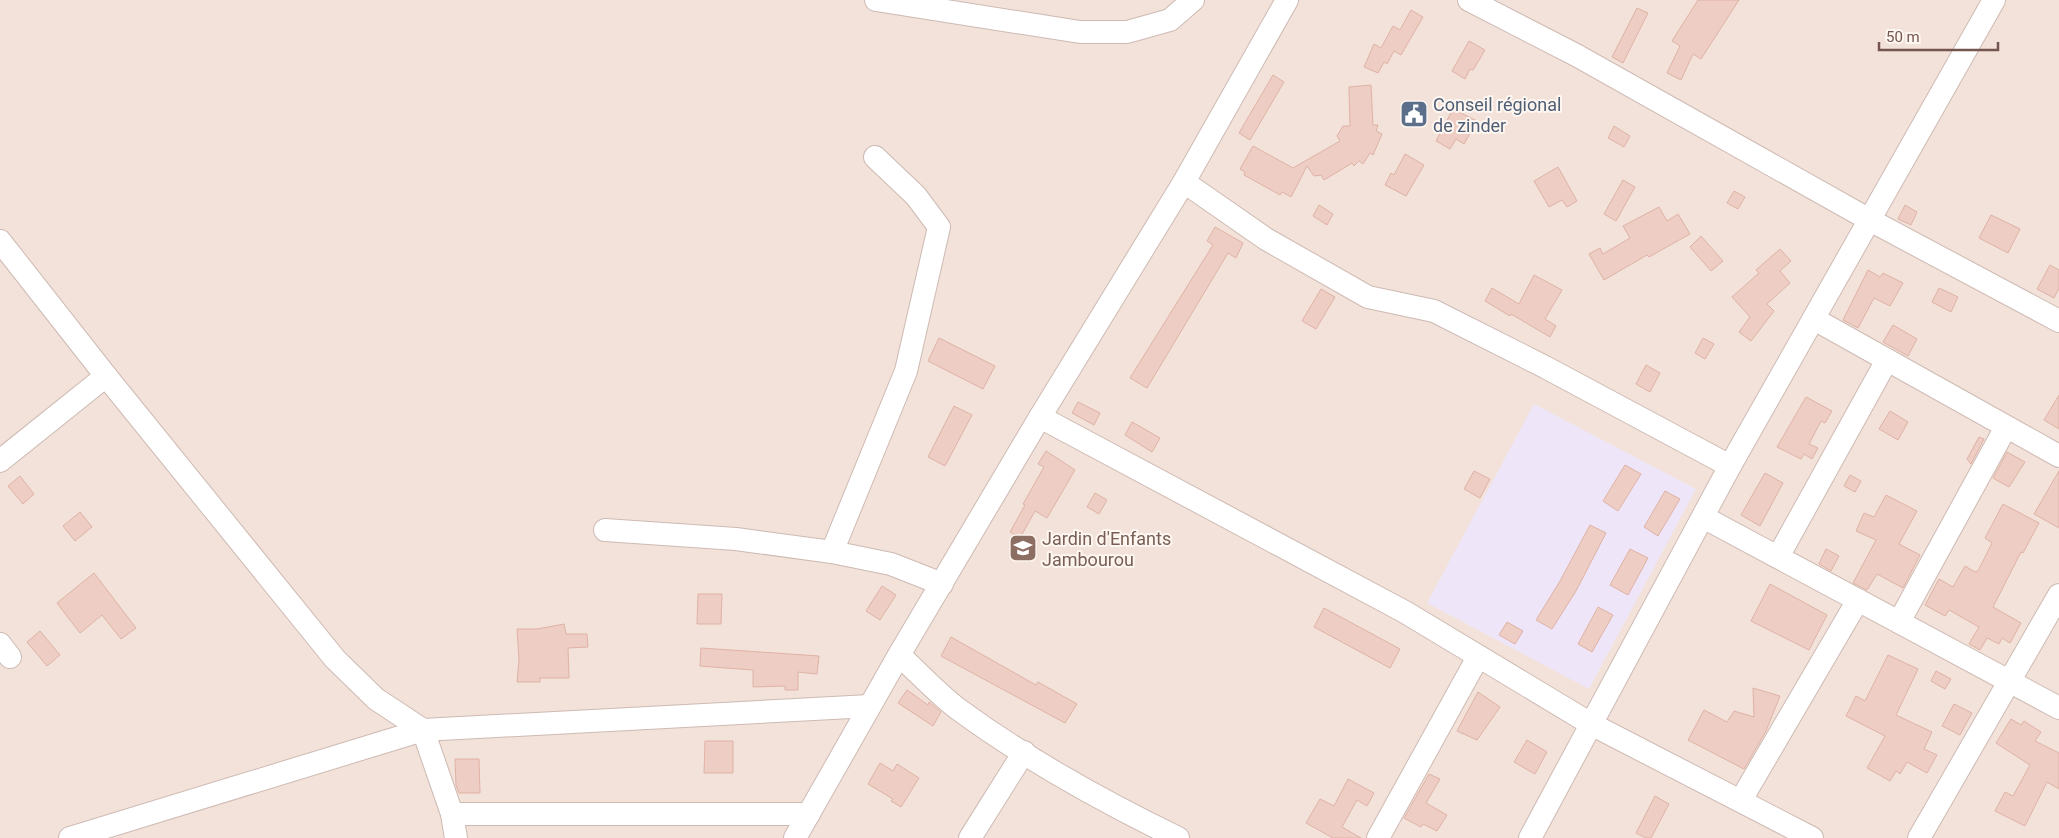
<svg xmlns="http://www.w3.org/2000/svg" width="2059" height="838" viewBox="0 0 2059 838" font-family="Roboto,sans-serif">
	<style>
		.residential { fill: #f2e2d9 }
		.education { fill: #eee6f8 }
		.building { fill: #eecdc4; stroke: #dfb2a5 }
		.lines { fill: none; stroke-linecap: round; stroke-linejoin: round }
		.minor-casing { stroke: #cebab3; stroke-width: 24 }
		.minor { stroke: #fff; stroke-width: 22 }
		.labels { text-anchor: middle; dominant-baseline: central; stroke-width: 4; stroke-linejoin: round; paint-order: stroke }
		.service-label { font-size: 18px; fill: #4e5e75; stroke: #fef6f0; text-anchor: start }
		.education-label { font-size: 18px; fill: #785e54; stroke: #fef6f0; text-anchor: start }
	</style>
	<rect width="100%" height="100%" fill="#fbf1ea"/>
	<rect class="residential" x="0" y="0" width="2059" height="838"/>
	<polygon class="education" points="1534,404 1696,489 1589,689 1427,603"/>
	<g class="building">
		<polygon points="1698,0 1739,0 1701,59 1693,54 1681,80 1667,73 1680,46 1672,41"/>
		<polygon points="1637,8 1648,13 1623,63 1612,57"/>
		<polygon points="1411,10 1423,17 1401,55 1394,51 1387,64 1384,62 1378,73 1364,67 1374,44 1381,48 1393,26 1400,30"/>
		<polygon points="1469,41 1485,50 1473,70 1470,69 1465,79 1452,71"/>
		<polygon points="1273,75 1284,82 1250,140 1239,133"/>
		<polygon points="1371,85 1373,125 1378,125 1376,131 1382,134 1373,155 1370,153 1363,164 1359,161 1354,166 1352,163 1324,180 1321,175 1314,176 1307,166 1291,197 1282,192 1280,195 1244,175 1245,172 1240,169 1253,146 1293,168 1340,141 1337,136 1343,126 1350,126 1349,87"/>
		<polygon points="1453,109 1477,121 1464,144 1456,139 1450,149 1436,141"/>
		<polygon points="1614,126 1630,136 1624,147 1608,138"/>
		<polygon points="1405,154 1424,165 1406,196 1385,185 1391,173 1394,175"/>
		<polygon points="1558,167 1577,201 1567,207 1562,200 1549,207 1534,181"/>
		<polygon points="1623,180 1635,187 1616,221 1604,214"/>
		<polygon points="1734,191 1745,197 1738,209 1727,203"/>
		<polygon points="1319,205 1333,214 1327,225 1313,216"/>
		<polygon points="1905,205 1917,212 1911,225 1898,219"/>
		<polygon points="1659,207 1667,221 1678,214 1690,234 1649,257 1647,255 1604,280 1589,254 1600,248 1603,254 1630,238 1623,226"/>
		<polygon points="1991,215 2020,229 2008,253 1979,238"/>
		<polygon points="1215,227 1243,243 1236,258 1228,253 1147,388 1130,378 1213,245 1207,241"/>
		<polygon points="1701,236 1723,261 1711,271 1690,247"/>
		<polygon points="1780,249 1791,261 1780,271 1790,283 1767,304 1774,311 1751,341 1739,332 1750,317 1732,297 1759,273 1756,270"/>
		<polygon points="2050,265 2059,270 2059,288 2054,298 2037,289"/>
		<polygon points="1868,270 1880,277 1883,273 1903,283 1890,306 1874,298 1858,328 1843,320"/>
		<polygon points="1534,275 1562,290 1545,319 1556,326 1550,337 1511,314 1510,316 1485,301 1492,288 1519,304"/>
		<polygon points="1939,288 1958,297 1951,312 1932,302"/>
		<polygon points="1321,289 1335,297 1316,329 1302,321"/>
		<polygon points="1893,325 1917,339 1908,356 1883,342"/>
		<polygon points="939,338 995,366 983,389 928,361"/>
		<polygon points="1703,338 1714,344 1705,359 1695,353"/>
		<polygon points="1646,365 1660,373 1650,392 1636,384"/>
		<polygon points="2059,395 2059,429 2044,420"/>
		<polygon points="1806,397 1832,411 1825,423 1821,421 1809,444 1818,448 1812,459 1804,454 1801,459 1777,447"/>
		<polygon points="1078,402 1100,413 1094,425 1072,413"/>
		<polygon points="954,406 972,415 945,466 928,457"/>
		<polygon points="1890,411 1908,422 1898,440 1879,429"/>
		<polygon points="1132,422 1160,438 1152,452 1125,435"/>
		<polygon points="1979,437 1984,439 1971,464 1967,459"/>
		<polygon points="1046,451 1075,470 1047,518 1035,511 1020,538 1010,532 1025,505 1023,504 1044,467 1038,464"/>
		<polygon points="2007,452 2025,462 2009,487 1993,478"/>
		<polygon points="1625,465 1641,474 1618,511 1603,501"/>
		<polygon points="1474,471 1490,479 1480,498 1464,489"/>
		<polygon points="2059,471 2059,528 2034,514"/>
		<polygon points="1765,473 1783,483 1760,526 1741,515"/>
		<polygon points="1850,475 1861,481 1855,492 1844,486"/>
		<polygon points="20,476 34,494 23,504 8,486"/>
		<polygon points="1665,491 1680,499 1658,536 1644,527"/>
		<polygon points="1095,493 1107,500 1099,514 1087,507"/>
		<polygon points="1886,495 1917,511 1899,544 1920,555 1903,588 1877,574 1867,590 1853,583 1876,540 1856,531 1864,513 1874,517"/>
		<polygon points="2003,504 2039,523 2023,553 2021,552 1993,607 2021,623 2010,643 2002,638 1999,644 1987,638 1980,650 1969,644 1979,627 1949,610 1945,616 1925,605 1939,579 1953,587 1965,566 1975,572 1978,571 1992,543 1985,538"/>
		<polygon points="80,512 92,527 75,541 63,526"/>
		<polygon points="1590,525 1606,533 1576,591 1552,629 1536,620 1560,581"/>
		<polygon points="1630,549 1648,558 1628,595 1610,585"/>
		<polygon points="1826,549 1839,556 1831,571 1819,564"/>
		<polygon points="94,573 136,628 121,639 102,615 80,633 57,603"/>
		<polygon points="1770,584 1827,615 1809,650 1751,621"/>
		<polygon points="882,586 896,595 880,620 866,611"/>
		<polygon points="698,594 722,594 721,624 697,624"/>
		<polygon points="1598,607 1613,615 1592,652 1578,644"/>
		<polygon points="1324,608 1400,649 1390,668 1314,627"/>
		<polygon points="1507,622 1523,631 1515,644 1499,635"/>
		<polygon points="564,624 566,634 587,634 588,647 568,648 569,678 540,678 540,682 517,682 519,660 517,629 537,629"/>
		<polygon points="40,631 60,655 47,666 27,642"/>
		<polygon points="951,637 1036,685 1038,682 1077,704 1065,723 941,656"/>
		<polygon points="701,648 819,656 817,674 798,672 798,690 785,690 785,686 753,687 753,670 700,666"/>
		<polygon points="1888,655 1918,669 1896,715 1932,732 1924,749 1937,755 1927,773 1907,762 1900,774 1896,771 1890,781 1867,768 1885,736 1846,716 1856,696 1865,701"/>
		<polygon points="1936,671 1951,679 1945,689 1931,681"/>
		<polygon points="1753,688 1780,696 1766,731 1744,769 1688,740 1704,710 1727,722 1734,711 1754,717"/>
		<polygon points="907,690 928,705 929,702 941,712 933,726 898,703"/>
		<polygon points="1478,692 1500,707 1477,740 1457,731"/>
		<polygon points="1954,704 1972,713 1960,735 1942,726"/>
		<polygon points="2011,719 2021,725 2024,721 2041,732 2035,741 2059,753 2059,789 2047,782 2025,826 1995,811 2005,792 2013,796 2030,765 1996,743"/>
		<polygon points="1527,740 1547,752 1535,774 1514,762"/>
		<polygon points="705,741 733,741 733,773 704,773"/>
		<polygon points="455,759 479,759 480,793 459,793 456,785"/>
		<polygon points="880,763 893,771 897,764 919,778 901,807 891,801 893,799 868,784"/>
		<polygon points="1429,774 1440,779 1426,803 1447,815 1437,831 1423,824 1421,827 1404,818"/>
		<polygon points="1348,779 1374,793 1367,806 1357,800 1342,827 1361,838 1333,838 1306,823 1320,799 1334,806"/>
		<polygon points="1655,796 1669,804 1651,838 1646,838 1636,833"/>
	</g>
	<g class="lines">
		<defs>
			<g id="minor">
				<polyline points="876,0 1080,32 1127,32 1170,20 1193,0"/>
				<polyline points="1469,0 1576,55 1868,219 2059,321"/>
				<polyline points="1184,182 1266,239 1368,297 1434,311 1545,367 1730,466"/>
				<polyline points="0,241 106,376 335,659 376,699 423,730 452,814 456,838"/>
				<polyline points="1814,319 2059,456"/>
				<polyline points="1040,417 1405,612 1591,724 1812,838"/>
				<polyline points="0,461 106,376"/>
				<polyline points="1703,517 2059,708"/>
				<polyline points="605,530 736,539 832,552 891,564 942,584"/>
				<polyline points="832,552 906,371 939,227 916,196 875,157"/>
				<polyline points="1778,557 1887,360"/>
				<polyline points="1899,622 2006,427"/>
				<polyline points="0,644 10,657"/>
				<path d="M 899,655 C 919,673 937,693 958,709 C 1026,759 1102,801 1178,838"/>
				<polyline points="1741,800 1858,600"/>
				<polyline points="452,814 809,814"/>
				<polyline points="70,838 423,730 870,706"/>
				<polyline points="795,838 899,655 1040,417 1184,182 1287,0"/>
				<polyline points="970,838 1024,752"/>
				<polyline points="1378,838 1478,657"/>
				<polyline points="1530,838 1730,466 1994,0"/>
				<polyline points="1919,838 2059,595"/>
			</g>
		</defs>
		<use href="#minor" class="minor-casing"/>
		<use href="#minor" class="minor"/>
	</g>
	<defs>
		<symbol id="civic-square" viewBox="-11 -11 22 22"><rect x="-9" y="-9" width="18" height="18" rx="4" fill="#5c6f8a" stroke="#fef6f0"/><path d="M-.6-6.5H3V-4.5H.6V-3L4-1V1h2V6H-6V1h2V-1L-.6-3ZM-1.2 2.5V6h2.4V2.5Z" fill="#fff"/></symbol>
		<symbol id="school-square" viewBox="-11 -11 22 22"><rect x="-9" y="-9" width="18" height="18" rx="4" fill="#8d6e63" stroke="#fef6f0"/><path d="M0-5L7-2L0 1L-7-2ZM-4 1L0 2.5L4 1V4Q0 6-4 4Z" fill="#fff"/></symbol>
	</defs>
	<g fill-rule="evenodd">
		<use href="#civic-square" x="1398" y="98" width="32" height="32"/>
		<use href="#school-square" x="1007" y="532" width="32" height="32"/>
	</g>
	<g class="labels">
		<g class="service-label">
			<text x="1433" y="104">Conseil régional<tspan x="1433" dy="21">de zinder</tspan></text>
		</g>
		<g class="education-label">
			<text x="1042" y="538">Jardin d'Enfants<tspan x="1042" dy="21">Jambourou</tspan></text>
		</g>
	</g>
	<path d="M1879 42v8h119v-8" fill="none" stroke="#74564f" stroke-width="2.5"/>
	<text x="1886" y="42" font-size="15" fill="#74564f" stroke="#fef6f0" stroke-width="4" paint-order="stroke">50 m</text>
</svg>
